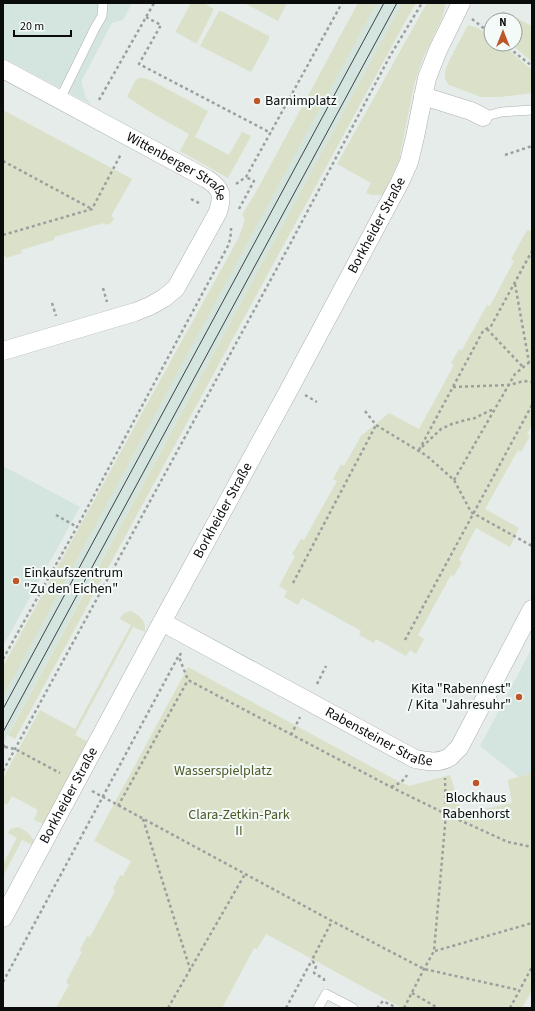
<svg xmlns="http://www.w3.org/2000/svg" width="535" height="1011" viewBox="0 0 535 1011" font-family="'Source Sans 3',sans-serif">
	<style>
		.built { fill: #d4e4de }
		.green { fill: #dae1c8 }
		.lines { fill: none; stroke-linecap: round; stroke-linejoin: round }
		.service-casing { stroke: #acb2af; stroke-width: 10 }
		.minor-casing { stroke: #acb2af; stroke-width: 19 }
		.path { stroke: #9ba09e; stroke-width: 2.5; stroke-dasharray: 3 3; stroke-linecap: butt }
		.service { stroke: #fff; stroke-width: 9 }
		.minor { stroke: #fff; stroke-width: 18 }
		.tram { stroke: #404342; stroke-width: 1 }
		.poi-dot { fill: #bd5729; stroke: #f3faf7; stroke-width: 1.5 }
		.labels { text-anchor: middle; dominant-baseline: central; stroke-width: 4; stroke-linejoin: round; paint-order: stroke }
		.poi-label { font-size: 14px; fill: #0a0c0b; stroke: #f3faf7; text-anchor: start }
		.street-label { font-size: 14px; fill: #0a0c0b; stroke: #f3faf7 }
		.park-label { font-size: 14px; fill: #4f5928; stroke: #f3faf7 }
	</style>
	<rect width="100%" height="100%" fill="#e5ece9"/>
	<g class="built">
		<polygon points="3,3 132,3 123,20 112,23 82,80 82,84 86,98 92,105 3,58"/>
		<polygon points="377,3 402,3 3,743 3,697"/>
		<polygon points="3,466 80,507 3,646"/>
		<polygon points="532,648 532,773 519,777 480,746"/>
	</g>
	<g class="green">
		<polygon points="191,3 204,3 214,9 197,43 195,43 176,32 176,31"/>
		<polygon points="244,3 287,3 278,21"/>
		<polygon points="358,3 377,3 3,697 3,666 239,237 245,219 242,215 256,192"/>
		<polygon points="402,3 416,3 405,22 15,739 8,735"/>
		<polygon points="427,3 446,3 442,18 423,58 415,81 399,160 383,195 371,195 366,193 371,183 337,164"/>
		<polygon points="219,11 221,11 269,36 269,39 251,72 200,46"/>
		<polygon points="503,11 532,26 532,62 511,44 515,44 515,20 498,20"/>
		<polygon points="468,25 478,28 491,37 491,44 501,44 532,70 532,93 500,97 481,97 449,85 445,79 445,71 450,59"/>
		<polygon points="138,78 144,78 152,81 208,111 195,137 229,155 242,132 251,136 228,178 180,151 189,134 155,115 127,97 135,81"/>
		<polygon points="3,110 132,179 111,216 114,218 111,223 106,225 104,223 54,237 54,240 21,250 22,253 6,258 5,256 3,256"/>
		<polygon points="532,228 532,424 527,434 530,436 521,452 518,450 485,509 519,528 510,547 476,528 459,560 462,562 454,576 451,575 418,635 424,639 416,654 410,650 406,656 376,639 374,643 359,635 361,631 302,598 298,605 284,597 287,591 279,586 295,556 292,554 301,539 304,540 337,481 333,479 341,464 344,466 361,436 389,413 419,429 454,365 451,363 459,349 462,350 487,305 490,306 514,261 511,259 527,230 530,231"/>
		<path d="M 131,611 C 140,616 146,621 145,632 L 133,627 L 75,735 L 87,741 L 44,824 L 34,820 L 38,810 L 12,796 L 7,805 L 3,803 L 3,778 L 40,710 L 75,729 L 131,625 L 120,619 C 122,614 125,612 131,611 Z"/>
		<polygon points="188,667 394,779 409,786 450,775 462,814 512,803 508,780 532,773 532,990 522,1008 402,1008 266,934 257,949 254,948 222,1008 56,1008 69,985 66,982 82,952 80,950 87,936 90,937 115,891 113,889 120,875 123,876 131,861 94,841"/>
		<polygon points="18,827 27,832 34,840 32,845 22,840 3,876 3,864 17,838 8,833 10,829"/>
	</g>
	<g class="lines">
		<defs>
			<g id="service">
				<polyline points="60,99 95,28 102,16 103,3"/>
				<polyline points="483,117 501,112 532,110"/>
				<polyline points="318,1008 326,994 353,1008"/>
			</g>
			<g id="minor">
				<path id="s1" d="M 3,69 L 207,179 C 222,189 223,195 218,212 L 176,288 L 164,298 L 150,306 L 135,312 L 3,351"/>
				<polyline points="423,96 471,111 483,117"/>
				<path id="s2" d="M 162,622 L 415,759 C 427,761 438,764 450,757 C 453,754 456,750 459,748 L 532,609"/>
				<path id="s3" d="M 3,918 L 162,622 L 291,386 L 400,182 L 409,162 L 415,137 L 427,78 L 438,50 L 461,3"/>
			</g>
		</defs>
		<use href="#service" class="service-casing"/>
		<use href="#minor" class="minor-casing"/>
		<g class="path">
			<polyline points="146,17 161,25 139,64 271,133"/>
			<polyline points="472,19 491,34"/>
			<polyline points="504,44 532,66"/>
			<polyline points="99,100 154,3"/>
			<polyline points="505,155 532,146"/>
			<polyline points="3,161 92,209"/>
			<polyline points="236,184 246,177 342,3"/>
			<polyline points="191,199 201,204"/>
			<polyline points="239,209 254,181 246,177"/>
			<polyline points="3,235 92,209 121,154"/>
			<polyline points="515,284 529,362"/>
			<polyline points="103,288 107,302"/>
			<polyline points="52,303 56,316"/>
			<polyline points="487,329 523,367"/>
			<polyline points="453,387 509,385 524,381 532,382"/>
			<polyline points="305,395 317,402"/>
			<polyline points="365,411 376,425 427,456 454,480 471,512 532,546"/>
			<polyline points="422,447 441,429 452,424 466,420 475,418 489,411 495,409"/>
			<polyline points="419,450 483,331 491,326 532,251"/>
			<polyline points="454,480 515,374 532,360"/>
			<polyline points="56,515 77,527"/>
			<polyline points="293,583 376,425"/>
			<polyline points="405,640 532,405"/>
			<polyline points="181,653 179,657 188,680 391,787 446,814 445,778"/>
			<polyline points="3,659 77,527 229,244 231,233 231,228"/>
			<polyline points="317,684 326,666"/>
			<polyline points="291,735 300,717"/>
			<polyline points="3,745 5,747 3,750"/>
			<polyline points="5,747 15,749 60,773"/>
			<polyline points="3,771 288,248 390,56 422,3"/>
			<path d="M 391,787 C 398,784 403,782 407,775"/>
			<polyline points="92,791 332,921 424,969 519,990"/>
			<polyline points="118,806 188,680"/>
			<polyline points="143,819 190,969"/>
			<polyline points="435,951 532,923"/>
			<polyline points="324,981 324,979 314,973 316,966 312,960 332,921"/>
			<polyline points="3,982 178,657"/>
			<polyline points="412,993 438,1008"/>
			<polyline points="168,1008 245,874"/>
			<polyline points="286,1008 312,960"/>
			<polyline points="377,1008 383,1001 397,1008"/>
			<polyline points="404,1008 424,969 434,951 446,814 508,842 532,847"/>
			<polyline points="510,1008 532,967"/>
		</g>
		<use href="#service" class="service"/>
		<use href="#minor" class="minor"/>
		<g class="tram">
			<polyline points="3,709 384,3"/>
			<polyline points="3,732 397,3"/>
		</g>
	</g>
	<g class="poi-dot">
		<circle cx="257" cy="101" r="4"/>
		<circle cx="16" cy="581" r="4"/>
		<circle cx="519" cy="697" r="4"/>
		<circle cx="476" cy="783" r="4"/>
	</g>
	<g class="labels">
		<g class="poi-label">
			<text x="265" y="101">Barnimplatz</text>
			<text x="24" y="573">Einkaufszentrum<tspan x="24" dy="16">"Zu den Eichen"</tspan></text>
			<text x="511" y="689" text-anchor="end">Kita "Rabennest"<tspan x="511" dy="16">/ Kita "Jahresuhr"</tspan></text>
			<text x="476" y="798" text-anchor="middle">Blockhaus<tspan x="476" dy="16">Rabenhorst</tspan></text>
		</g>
		<g class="street-label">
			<text stroke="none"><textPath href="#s1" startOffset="200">Wittenberger Straße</textPath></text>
			<text stroke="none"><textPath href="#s3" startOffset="787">Borkheider Straße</textPath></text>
			<text stroke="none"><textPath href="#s3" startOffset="463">Borkheider Straße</textPath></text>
			<text stroke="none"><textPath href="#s2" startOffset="246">Rabensteiner Straße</textPath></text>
			<text stroke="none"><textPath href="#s3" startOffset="139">Borkheider Straße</textPath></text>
		</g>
		<g class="park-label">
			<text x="223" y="771">Wasserspielplatz</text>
			<text x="239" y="815">Clara-Zetkin-Park<tspan x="239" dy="16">II</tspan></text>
		</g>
	</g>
	<rect width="535" height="1011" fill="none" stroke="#0a0c0b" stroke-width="8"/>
	<g transform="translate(503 32)"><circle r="19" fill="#f3faf7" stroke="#969b99"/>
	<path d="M0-3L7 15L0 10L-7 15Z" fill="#bd5729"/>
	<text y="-6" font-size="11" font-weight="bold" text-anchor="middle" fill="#0a0c0b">N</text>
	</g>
	<path d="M14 30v6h57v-6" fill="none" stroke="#0a0c0b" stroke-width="2"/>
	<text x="20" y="30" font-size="12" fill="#0a0c0b" stroke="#f3faf7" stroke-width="3" paint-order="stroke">20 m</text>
</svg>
